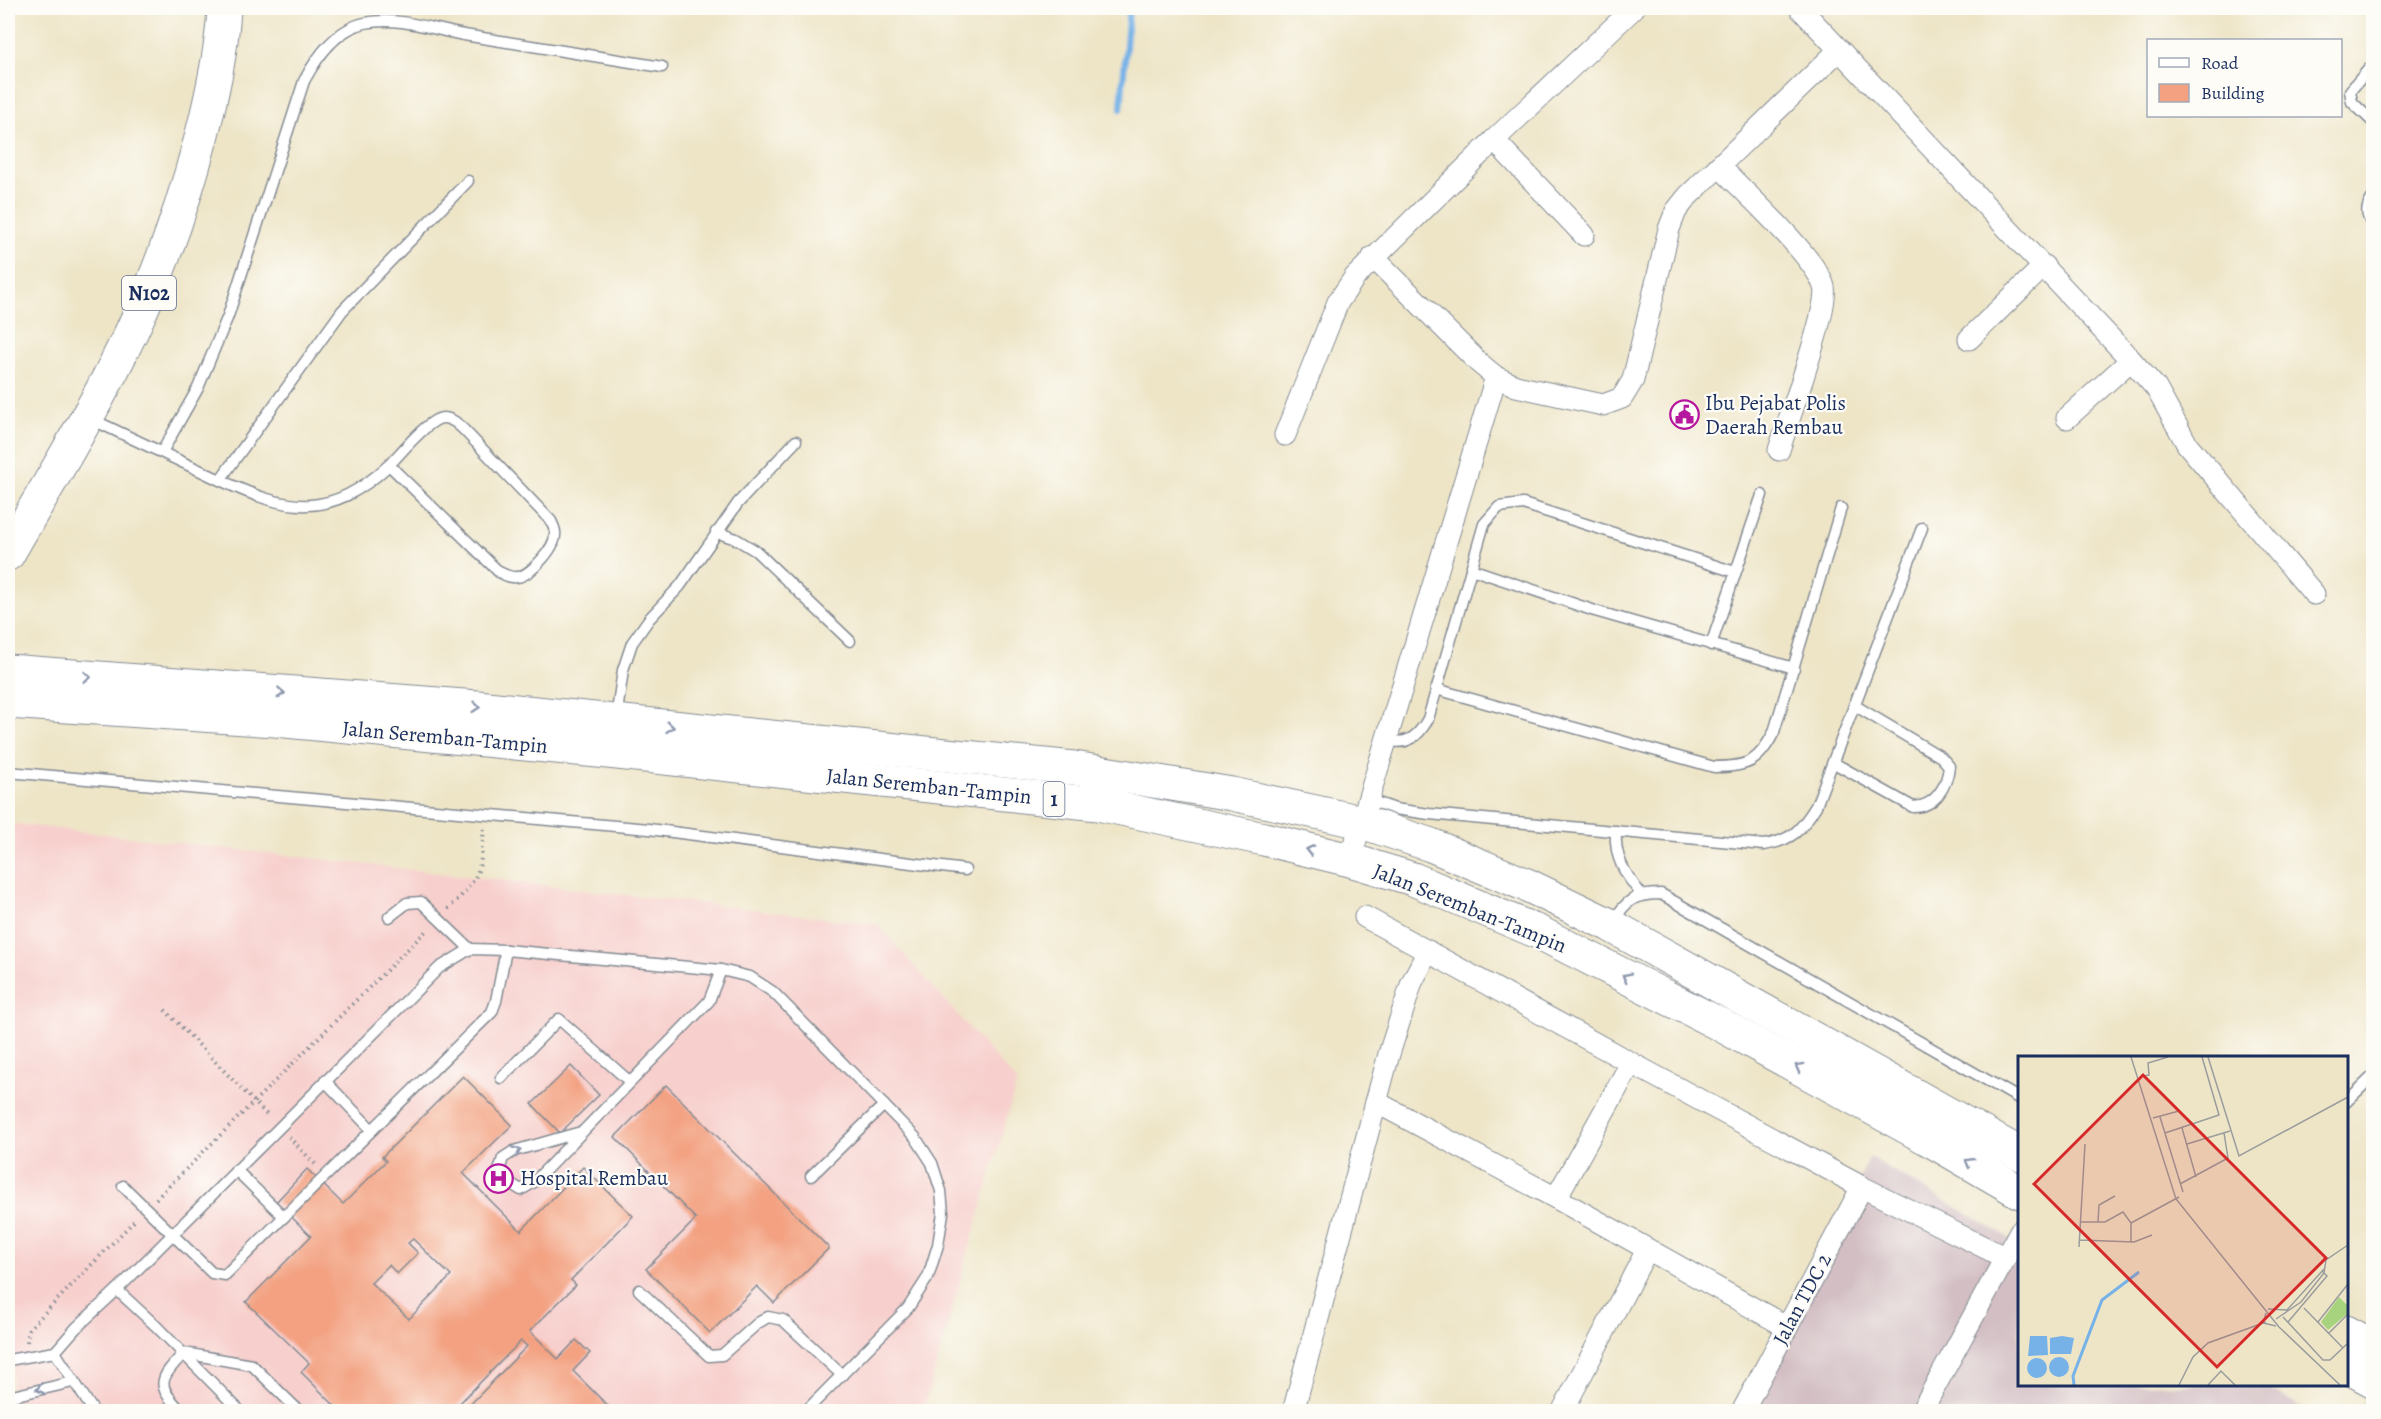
<svg xmlns="http://www.w3.org/2000/svg" width="2381" height="1419" viewBox="0 0 2381 1419" font-family="Alegreya,serif">
	<style>
		.built { fill: #f7d0cd }
		.industrial { fill: #d2bec3 }
		.lines { fill: none; stroke-linecap: round; stroke-linejoin: round }
		.stream { stroke: #76b2e8; stroke-width: 6 }
		.building { fill: #f3a181; fill-rule: evenodd }
		.service-casing { stroke: #848a92; stroke-width: 13 }
		.minor-casing { stroke: #848a92; stroke-width: 23 }
		.primary-casing { stroke: #848a92; stroke-width: 35 }
		.trunk-casing { stroke: #848a92; stroke-width: 35 }
		.path { stroke: #848a92; stroke-width: 4; stroke-dasharray: 1.5 4.5; stroke-linecap: butt }
		.service { stroke: #fff; stroke-width: 10 }
		.minor { stroke: #fff; stroke-width: 21 }
		.primary { stroke: #fff; stroke-width: 33 }
		.trunk { stroke: #fff; stroke-width: 33 }
		.oneway { stroke: #8d97ae }
		.labels { text-anchor: middle; dominant-baseline: central; stroke-width: 4.5; stroke-linejoin: round; paint-order: stroke }
		.shield { fill: #fdfcf7; stroke: #5f6c8c; stroke-width: 1.5 }
		.shield-label { font-size: 20px; font-weight: bold; fill: #1b2f5e }
		.poi-label { font-size: 21px; fill: #1b2f5e; stroke: #fdfcf7; text-anchor: start }
		.street-label { font-size: 21px; fill: #1b2f5e; stroke: #fdfcf7 }
		.inset-river { fill: none; stroke: #76b2e8; stroke-width: 3 }
		.inset-road { fill: none; stroke: #9a9c9d; stroke-width: 1.5 }
		.view { fill: #d62828; fill-opacity: 0.15; stroke: #d62828; stroke-width: 3 }
		.inset-edge { fill: none; stroke: #1b2f5e; stroke-width: 3 }
	</style>
	<rect width="100%" height="100%" fill="#fdfcf7"/>
	<filter id="ink" filterUnits="userSpaceOnUse"><feTurbulence type="fractalNoise" baseFrequency=".0167" numOctaves="2"/><feDisplacementMap in="SourceGraphic" scale="12" xChannelSelector="R" yChannelSelector="G"/><feConvolveMatrix kernelMatrix="1 2 1 2 8 2 1 2 1" color-interpolation-filters="sRGB"/></filter>
	<filter id="wash" filterUnits="userSpaceOnUse"><feTurbulence type="fractalNoise" baseFrequency=".008" numOctaves="4" result="noise"/><feDisplacementMap in="SourceGraphic" scale="24" xChannelSelector="R" yChannelSelector="G"/><feGaussianBlur stdDeviation="1.35" result="paint"/><feColorMatrix in="noise" values="0 0 0 0 0 0 0 0 0 0 0 0 0 0 0 0 0 1.4 0 .05"/><feComposite in="paint" operator="in"/></filter>
	<g filter="url(#wash)">
		<rect width="100%" height="100%" fill="#eee5c7"/>
		<polygon class="built" points="8,823 877,924 1017,1082 923,1411 11,1411 14,1313 8,1273"/>
		<polygon class="industrial" points="1870,1157 2019,1244 2020,1384 2262,1385 2309,1411 1740,1412"/>
		<g class="lines">
			<polyline class="stream" points="1121,109 1129,8"/>
		</g>
		<g id="blocks">
			<g class="building">
				<polygon points="571,1066 599,1095 560,1133 532,1104"/>
				<path d="M 463,1076 L 512,1125 L 463,1173 L 521,1231 L 583,1167 L 633,1216 L 571,1280 L 576,1285 L 530,1331 L 558,1359 L 576,1340 L 590,1353 L 573,1371 L 614,1412 L 463,1412 L 527,1346 L 521,1341 L 451,1412 L 341,1412 L 301,1372 L 309,1363 L 246,1302 L 311,1236 L 276,1202 L 307,1169 L 343,1204 L 386,1161 L 382,1157 ZM 413,1239 L 451,1276 L 409,1319 L 371,1283 L 389,1265 L 397,1274 L 418,1253 L 408,1243 Z"/>
				<polygon points="666,1085 829,1248 774,1303 757,1286 710,1333 646,1269 696,1219 615,1137"/>
			</g>
		</g>
	</g>
	<g filter="url(#ink)">
		<use href="#blocks" fill-opacity="0" stroke="#848a92" stroke-width="1.5"/>
		<g class="lines">
			<defs>
				<g id="service">
					<polyline points="2374,63 2350,91 2352,102 2374,123"/>
					<path d="M 2374,196 C 2365,208 2365,215 2374,227"/>
					<polyline points="89,418 220,480 342,311 468,181"/>
					<path d="M 162,452 L 198,388 L 228,316 L 304,81 C 317,57 336,29 365,23 C 398,16 431,29 464,35 C 530,46 596,56 662,67"/>
					<path d="M 220,480 C 288,512 330,520 389,465 L 499,572 C 505,575 510,578 517,577 C 530,576 555,548 555,535 C 556,530 553,526 551,521 L 464,430 C 458,424 452,418 443,418 C 429,418 400,454 389,465"/>
					<polyline points="716,532 736,539 756,551 850,641"/>
					<polyline points="1471,569 1595,611 1794,668"/>
					<polyline points="1711,645 1762,495"/>
					<path d="M 1436,689 L 1714,767 C 1748,767 1759,762 1774,732 L 1841,508"/>
					<polyline points="616,719 623,670 632,643 649,619 680,586 738,503 796,441"/>
					<path d="M 1386,740 C 1407,746 1418,737 1428,719 L 1484,524 L 1499,507 L 1523,504 L 1735,572"/>
					<path d="M 1834,763 L 1913,807 C 1935,807 1947,787 1949,766 L 1941,757 L 1854,705"/>
					<polyline points="8,772 649,829 965,870"/>
					<path d="M 1369,800 L 1395,809 L 1429,814 L 1764,845 C 1793,840 1801,830 1816,806 L 1922,528"/>
					<path d="M 1616,831 C 1614,858 1625,874 1641,894"/>
					<polyline points="389,917 407,903 421,902 470,949"/>
					<path d="M 1612,922 C 1627,900 1634,894 1661,894 L 2020,1099"/>
					<polyline points="501,1078 559,1019 630,1082"/>
					<polyline points="325,1081 372,1130"/>
					<polyline points="2346,1102 2374,1075"/>
					<polyline points="581,1132 514,1151 503,1158 499,1171 508,1182 521,1190 534,1182 709,1001 721,970"/>
					<polyline points="236,1170 284,1217"/>
					<polyline points="811,1176 884,1105"/>
					<polyline points="123,1186 212,1273 225,1275 492,1012 496,1001 506,950"/>
					<polyline points="117,1290 156,1326 241,1412"/>
					<polyline points="639,1290 709,1356 722,1355 758,1323 768,1317 783,1320 842,1375"/>
					<polyline points="55,1352 94,1412"/>
					<polyline points="8,1360 55,1352 76,1328 117,1290 439,968 470,949 506,950 721,970 750,977 773,992 915,1137 932,1163 941,1191 943,1213 938,1245 928,1277 908,1308 805,1412"/>
					<polyline points="8,1397 73,1382"/>
					<path d="M 182,1412 C 155,1384 159,1380 184,1353 L 252,1365 L 300,1412"/>
				</g>
				<g id="minor">
					<polyline points="1800,8 2131,360 2156,388 2187,444 2314,594"/>
					<polyline points="1494,140 1584,235"/>
					<path d="M 1719,166 C 1743,190 1817,259 1824,287 C 1830,307 1787,423 1779,450"/>
					<polyline points="1373,257 1478,362 1496,377 1516,386 1603,405 1622,398 1633,380 1669,229 1676,211 1688,196 1839,50"/>
					<polyline points="1969,339 2044,266"/>
					<polyline points="2067,418 2131,360"/>
					<polyline points="1285,435 1338,302 1355,277 1494,140 1634,8"/>
					<polyline points="1350,860 1496,377"/>
					<polyline points="1365,917 1631,1063 1862,1187 2004,1257"/>
					<polyline points="1376,1102 1556,1198 1787,1327"/>
					<polyline points="1556,1198 1631,1063"/>
					<polyline points="1293,1412 1389,1054 1412,982 1428,951"/>
					<polyline points="1562,1412 1647,1250"/>
					<polyline points="1742,1412 1862,1187"/>
					<polyline points="1921,1412 2020,1231"/>
					<polyline points="2373,1412 2374,1410"/>
				</g>
				<path id="primary" d="M 8,554 C 45,489 85,426 118,359 C 154,289 181,214 201,138 C 212,95 222,51 224,8"/>
				<g id="trunk">
					<polyline points="8,671 477,707 1074,768 1232,794 1362,822 1431,845 1529,886 1610,925 2020,1154"/>
					<polyline points="8,702 275,720 608,752 1098,804 1264,839 1350,860 1413,879 1538,932 1723,1026 1934,1142 2020,1192"/>
					<polyline points="2346,1332 2374,1347"/>
					<polyline points="2346,1366 2374,1381"/>
				</g>
			</defs>
			<use href="#service" class="service-casing"/>
			<use href="#minor" class="minor-casing"/>
			<use href="#primary" class="primary-casing"/>
			<use href="#trunk" class="trunk-casing"/>
			<g class="path">
				<path d="M 448,909 C 482,876 480,873 484,827"/>
				<polyline points="165,1010 269,1117"/>
				<polyline points="289,1137 317,1166"/>
				<polyline points="156,1199 428,929"/>
				<polyline points="27,1342 29,1329 136,1219"/>
			</g>
			<use href="#service" class="service"/>
			<use href="#minor" class="minor"/>
			<use href="#primary" class="primary"/>
			<use href="#trunk" class="trunk"/>
		</g>
		<defs><path id="oneway-chevron" d="M-2-3.5L2.5 0L-2 3.5" fill="none" stroke-width="1.6" stroke-linecap="round" stroke-linejoin="round" transform="scale(1.5)"/></defs>
		<g class="oneway">
			<use href="#oneway-chevron" transform="translate(87 677) rotate(5)"/>
			<use href="#oneway-chevron" transform="translate(281 693) rotate(4)"/>
			<use href="#oneway-chevron" transform="translate(476 707) rotate(5)"/>
			<use href="#oneway-chevron" transform="translate(670 727) rotate(6)"/>
			<use href="#oneway-chevron" transform="translate(1310 850) rotate(-166)"/>
			<use href="#oneway-chevron" transform="translate(1626 977) rotate(-153)"/>
			<use href="#oneway-chevron" transform="translate(1799 1067) rotate(-151)"/>
			<use href="#oneway-chevron" transform="translate(517 1151) rotate(-23)"/>
			<use href="#oneway-chevron" transform="translate(1969 1162) rotate(-149)"/>
			<use href="#oneway-chevron" transform="translate(40 1389) rotate(167)"/>
		</g>
	</g>
	<defs>
		<symbol id="civic-ring" viewBox="-11 -11 22 22"><circle r="9.5" fill="#fdfcf7" stroke="#b5179e" stroke-width="1.5"/><path d="M-.6-6.5H3V-4.5H.6V-3L4-1V1h2V6H-6V1h2V-1L-.6-3ZM-1.2 2.5V6h2.4V2.5Z" fill="#b5179e"/></symbol>
		<symbol id="hospital-ring" viewBox="-11 -11 22 22"><circle r="9.5" fill="#fdfcf7" stroke="#b5179e" stroke-width="1.5"/><path d="M-5-5h3v3.5h4V-5h3V5h-3V1.5h-4V5h-3Z" fill="#b5179e"/></symbol>
	</defs>
	<g fill-rule="evenodd">
		<use href="#civic-ring" x="1668" y="398" width="33" height="33"/>
		<use href="#hospital-ring" x="482" y="1162" width="33" height="33"/>
	</g>
	<g class="labels">
		<g class="shield">
			<rect x="122" y="276" width="54" height="34" rx="4.5"/>
			<rect x="1043.5" y="782" width="21" height="34" rx="4.5"/>
		</g>
		<g class="shield-label">
			<text x="149" y="293">N102</text>
			<text x="1054" y="799">1</text>
		</g>
		<g class="poi-label">
			<text x="1705" y="403">Ibu Pejabat Polis<tspan x="1705" dy="24">Daerah Rembau</tspan></text>
			<text x="520" y="1178">Hospital Rembau</text>
		</g>
		<g class="street-label">
			<text transform="translate(445 737) rotate(5)">Jalan Seremban-Tampin</text>
			<text transform="translate(929 786) rotate(6)">Jalan Seremban-Tampin</text>
			<text transform="translate(1470 908) rotate(22)">Jalan Seremban-Tampin</text>
			<text transform="translate(1802 1299) rotate(-62)">Jalan TDC 2</text>
		</g>
	</g>
	<g transform="translate(2018 1056)">
		<rect width="330" height="330" fill="#eee5c7"/>
		<path d="M 321,241 L 330,250 L 330,257 L 310,274 L 303,266 Z" fill="#a7d37f"/>
		<path d="M 12,280 L 29,280 L 30,299 L 10,300 ZM 44,280 L 56,282 L 53,298 L 32,298 L 32,282 ZM31 311a10 10 0 1 1 20 0a10 10 0 1 1-20 0ZM9 312a10 10 0 1 1 20 0a10 10 0 1 1-20 0Z" fill="#76b2e8"/>
		<path class="inset-river" d="M 56,329 L 55,320 L 84,244 L 121,216"/>
		<path class="inset-road" d="M 113,1 L 158,143 L 261,271 L 322,329M 190,1 L 221,100 L 330,41M 122,21 L 131,19 L 130,7 L 150,1M 142,61 L 165,136M 135,62 L 161,55M 164,72 L 178,121M 147,77 L 201,59 L 184,1M 169,88 L 212,75M 162,128 L 210,102 L 206,77M 62,166 L 87,166 L 105,156 L 113,167 L 113,186M 80,166 L 81,149 L 97,140M 113,167 L 161,141M 61,184 L 116,186 L 134,179M 61,191 L 67,88M 286,252 L 325,292M 250,253 L 269,254M 268,255 L 306,213M 248,257 L 245,267 L 258,270M 265,261 L 305,304 L 312,304 L 330,287M 258,263 L 283,246 L 306,217 L 308,204 L 330,189M 270,266 L 309,220 L 304,215M 300,266 L 330,228M 311,277 L 330,258M 161,329 L 175,301 L 190,287 L 248,266M 190,329 L 203,315 L 217,329"/>
		<path class="view" d="M 125,19 L 308,202 L 199,311 L 16,128 Z"/>
		<rect width="330" height="330" class="inset-edge"/>
	</g>
	<rect width="2381" height="1419" fill="none" stroke="#fdfcf7" stroke-width="30"/>
	<rect x="2147" y="39" width="195" height="78" fill="#fdfcf7" stroke="#a3aaba" stroke-width="1.5"/>
	<rect x="2159" y="58" width="30" height="9" fill="#ffffff" stroke="#a3aaba" stroke-width="1.5"/>
	<text x="2201" y="69" font-size="18" fill="#1b2f5e">Road</text>
	<rect x="2159" y="84" width="30" height="18" fill="#f3a181" stroke="#a3aaba" stroke-width="1.5"/>
	<text x="2201" y="99" font-size="18" fill="#1b2f5e">Building</text>
</svg>
